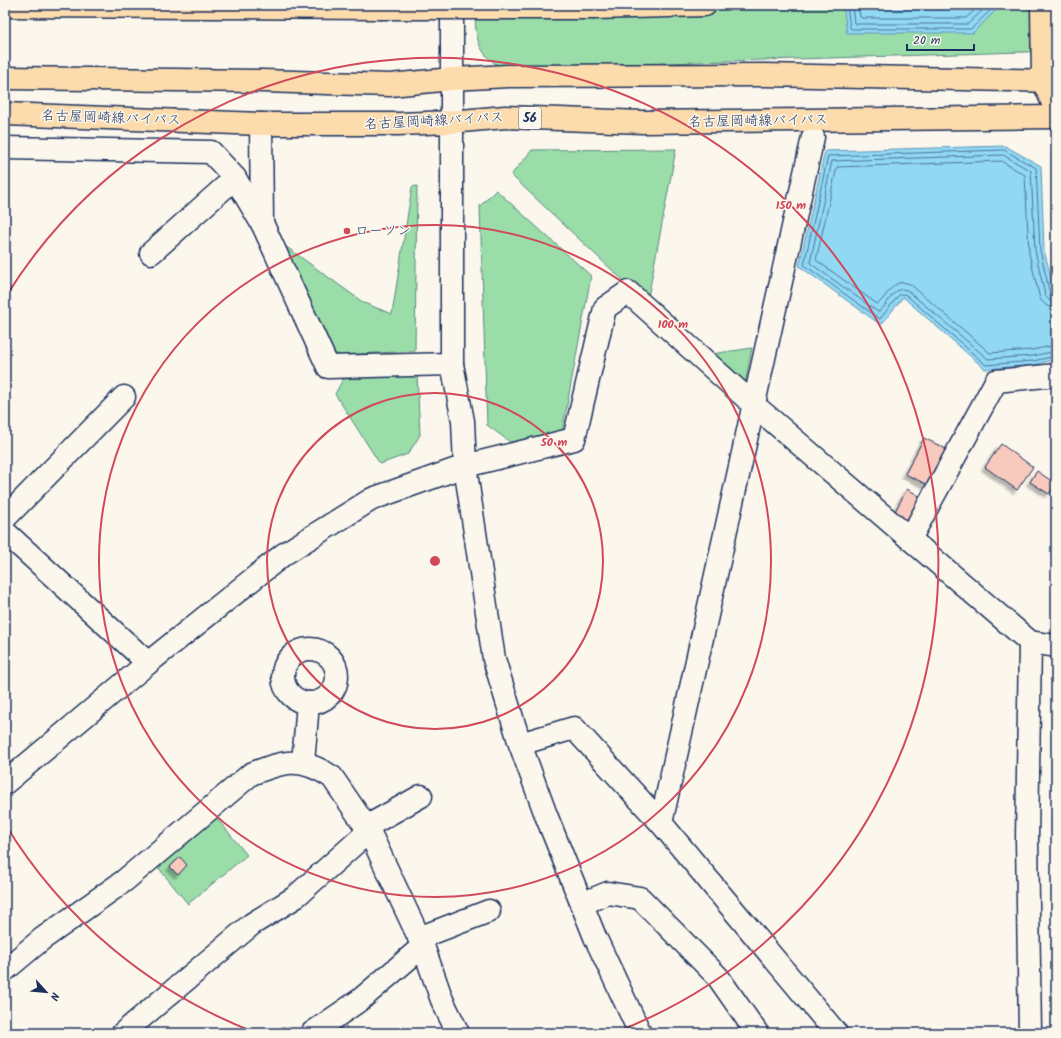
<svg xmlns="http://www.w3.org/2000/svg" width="1061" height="1038" viewBox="0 0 1061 1038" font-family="Kalam,'Klee One',sans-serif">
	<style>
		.green { fill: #9adda8; stroke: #5a8683 }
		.water { fill: #91d8f3; stroke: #6294b7 }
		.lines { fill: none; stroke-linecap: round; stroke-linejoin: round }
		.shore { stroke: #4a739a; stroke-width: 1 }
		.building { fill: #f8cabe; stroke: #1b2f5e; filter: url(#shadow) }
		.minor-casing { stroke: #1b2f5e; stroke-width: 25 }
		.tertiary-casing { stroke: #1b2f5e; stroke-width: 25 }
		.primary-casing { stroke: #1b2f5e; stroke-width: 25 }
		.motorway-casing { stroke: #1b2f5e; stroke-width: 25 }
		.minor { stroke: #fbf7ec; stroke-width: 22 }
		.tertiary { stroke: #fbf7ec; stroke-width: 22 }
		.primary { stroke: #fcdcac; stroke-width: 22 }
		.motorway { stroke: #fcdcac; stroke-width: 22 }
		.motorway-bridge-casing { stroke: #1b2f5e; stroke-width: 25; stroke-linecap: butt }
		.motorway-bridge { stroke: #fcdcac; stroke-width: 22 }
		.ring { fill: none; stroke: #d1495b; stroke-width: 2 }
		.poi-dot { fill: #d1495b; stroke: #fbf7ec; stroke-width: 1.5 }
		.labels { text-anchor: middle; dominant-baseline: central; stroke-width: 3; stroke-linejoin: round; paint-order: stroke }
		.shield { fill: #fbf7ec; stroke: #5e6b89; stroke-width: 1 }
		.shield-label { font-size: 13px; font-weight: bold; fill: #1b2f5e }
		.street-label { font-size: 14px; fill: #1b2f5e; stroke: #fbf7ec }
		.poi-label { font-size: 14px; fill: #1b2f5e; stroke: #fbf7ec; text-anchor: start }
		.centre { fill: #d1495b; stroke: #fbf7ec; stroke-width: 2 }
		.ring-label { font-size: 12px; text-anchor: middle; font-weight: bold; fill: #d1495b; stroke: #fbf7ec; stroke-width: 3; stroke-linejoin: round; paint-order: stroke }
	</style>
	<defs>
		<filter id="shadow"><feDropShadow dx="-3.5" dy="3.5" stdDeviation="1" flood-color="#0004"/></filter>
	</defs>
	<rect width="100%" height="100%" fill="#fbf7ec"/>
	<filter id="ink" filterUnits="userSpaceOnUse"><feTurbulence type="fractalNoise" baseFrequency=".025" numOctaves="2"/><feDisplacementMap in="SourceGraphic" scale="8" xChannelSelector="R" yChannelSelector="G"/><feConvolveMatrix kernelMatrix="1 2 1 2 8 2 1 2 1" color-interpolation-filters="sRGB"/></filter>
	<g filter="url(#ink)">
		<g class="green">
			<path d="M 475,5 L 1056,5 L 1056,51 L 503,68 C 475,54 475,33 475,5 Z"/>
			<polygon points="676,149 647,303 511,175 532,150"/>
			<polygon points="417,186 415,351 339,355 328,350 277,240 364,303 392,314 412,187"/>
			<polygon points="496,190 591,276 562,432 510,442 487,425 480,206"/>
			<polygon points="752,348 744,389 705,355"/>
			<polygon points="417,374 420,435 408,454 380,464 335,394 343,379"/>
			<polygon points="216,817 247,855 188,904 157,866"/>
		</g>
		<g class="water">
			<polygon points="843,5 1001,5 973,33 847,33"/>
			<polygon points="1005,146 1041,166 1044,250 1056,297 1056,359 1034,365 985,369 903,297 881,325 799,266 825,151"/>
		</g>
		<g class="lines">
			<g class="shore">
				<polyline points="847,5 850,28 852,29 971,29 996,5"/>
				<polyline points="852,5 854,23 856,24 968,24 988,5"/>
				<polyline points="858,5 860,17 862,18 966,18 980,5"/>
				<polyline points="1056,298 1052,297 1050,294 1040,250 1036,168 1004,150 828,156 804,265 880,319 899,295 905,294 986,365 1033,361 1056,356"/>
				<path d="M 1056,303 L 1050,301 L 1045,295 L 1035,250 L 1031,171 L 1003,155 L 832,161 L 810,263 L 878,312 C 889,306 892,285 907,290 L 988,359 L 1033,356 L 1056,351"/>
				<path d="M 1056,309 L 1047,306 L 1040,299 L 1029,253 L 1025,175 L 1001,161 L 837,167 L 816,260 L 877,304 C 889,297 891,277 910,284 L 990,353 L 1032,350 L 1056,345"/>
			</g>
		</g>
		<g class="building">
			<polygon points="924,438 948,450 930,486 905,474"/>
			<polygon points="1001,444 1033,467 1017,490 985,467"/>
			<polygon points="1037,471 1056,484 1049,494 1030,482"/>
			<polygon points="907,489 925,499 912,524 893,515"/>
			<polygon points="180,857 187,865 178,875 170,867"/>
		</g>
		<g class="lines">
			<defs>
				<g id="minor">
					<polyline points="261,124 262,223 328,367 452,364"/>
					<polyline points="5,148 211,152 235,178 261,222"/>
					<polyline points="151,253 235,178"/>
					<polyline points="465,466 574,439 605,308 628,292 754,405 1030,642 1056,646"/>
					<polyline points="5,518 124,397"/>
					<polyline points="5,532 148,663"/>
					<polyline points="910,539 996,381 1056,375"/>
					<circle cx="310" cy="676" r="27"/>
					<polyline points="520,744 574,728 661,823 836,1033"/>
					<polyline points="303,763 308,703"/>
					<polyline points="661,823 813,137"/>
					<polyline points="366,827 421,796"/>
					<polyline points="581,904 608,893 640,898 718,977 757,1033"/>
					<polyline points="419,938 489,911"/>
					<path d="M 5,970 L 42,939 L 124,881 L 251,774 C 284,761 300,756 332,777 L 369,831 L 423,946 L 442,1000 L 458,1033"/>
					<polyline points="123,1033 252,924 294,898 369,831"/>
					<polyline points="312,1033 360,1000 423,946"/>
					<polyline points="1030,1033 1027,839 1030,642"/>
				</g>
				<g id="tertiary">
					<polyline points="452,5 452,364 463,421 465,466 494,659 520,744 546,815 595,937 640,1033"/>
					<polyline points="5,783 148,663 284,554 372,499 465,466"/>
				</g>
				<g id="primary">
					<polyline points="5,78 263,81 390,85 452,79 508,76 765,75 1056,81"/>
					<polyline points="5,114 261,124 398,124 451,122 505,117 643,122 1056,117"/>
				</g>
				<g id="motorway">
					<polyline points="1042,5 1043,81 1056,110"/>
					<polyline points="5,6 379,8"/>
					<polyline points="594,8 705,5"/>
				</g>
			</defs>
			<use href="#minor" class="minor-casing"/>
			<use href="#tertiary" class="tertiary-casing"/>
			<use href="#primary" class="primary-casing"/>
			<use href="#motorway" class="motorway-casing"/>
			<use href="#minor" class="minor"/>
			<use href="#tertiary" class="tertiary"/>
			<use href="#primary" class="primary"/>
			<use href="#motorway" class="motorway"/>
			<defs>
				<polyline id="motorway-bridge" points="379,8 594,8"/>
			</defs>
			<use href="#motorway-bridge" class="motorway-bridge-casing"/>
			<use href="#motorway-bridge" class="motorway-bridge"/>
		</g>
	</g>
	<g class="ring">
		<circle cx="435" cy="561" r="168"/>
		<circle cx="435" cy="561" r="336"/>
		<path d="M254 1032A504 504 0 0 1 5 824M5 298A504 504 0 1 1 616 1032"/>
	</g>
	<circle class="poi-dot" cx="347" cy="231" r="4"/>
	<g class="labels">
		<rect class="shield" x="519" y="107" width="22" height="22" rx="3"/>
		<g class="shield-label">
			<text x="530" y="118">56</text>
		</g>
		<g class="street-label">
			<text transform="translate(111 118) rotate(2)">名古屋岡崎線バイパス</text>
			<text transform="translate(434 121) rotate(-3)">名古屋岡崎線バイパス</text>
			<text transform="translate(758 121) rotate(-1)">名古屋岡崎線バイパス</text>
		</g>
		<g class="poi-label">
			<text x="355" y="231">ローソン</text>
		</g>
	</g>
	<circle cx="435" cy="561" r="6" class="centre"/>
	<g class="ring-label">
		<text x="791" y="209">150 m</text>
		<text x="673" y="328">100 m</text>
		<text x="554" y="446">50 m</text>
	</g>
	<rect width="1061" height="1038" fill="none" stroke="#fbf7ec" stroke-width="20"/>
	<rect x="10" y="10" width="1041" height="1018" fill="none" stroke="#1b2f5e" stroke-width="1.5" filter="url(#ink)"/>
	<g transform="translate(46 992) rotate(117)" stroke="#fbf7ec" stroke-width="3" paint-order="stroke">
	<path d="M0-3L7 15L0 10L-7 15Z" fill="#1b2f5e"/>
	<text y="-6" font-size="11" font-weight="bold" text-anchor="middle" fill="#1b2f5e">N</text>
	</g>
	<path d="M907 44v6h67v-6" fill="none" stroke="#1b2f5e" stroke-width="2"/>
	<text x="913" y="44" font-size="12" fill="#1b2f5e" stroke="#fbf7ec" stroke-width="3" paint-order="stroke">20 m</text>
</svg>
